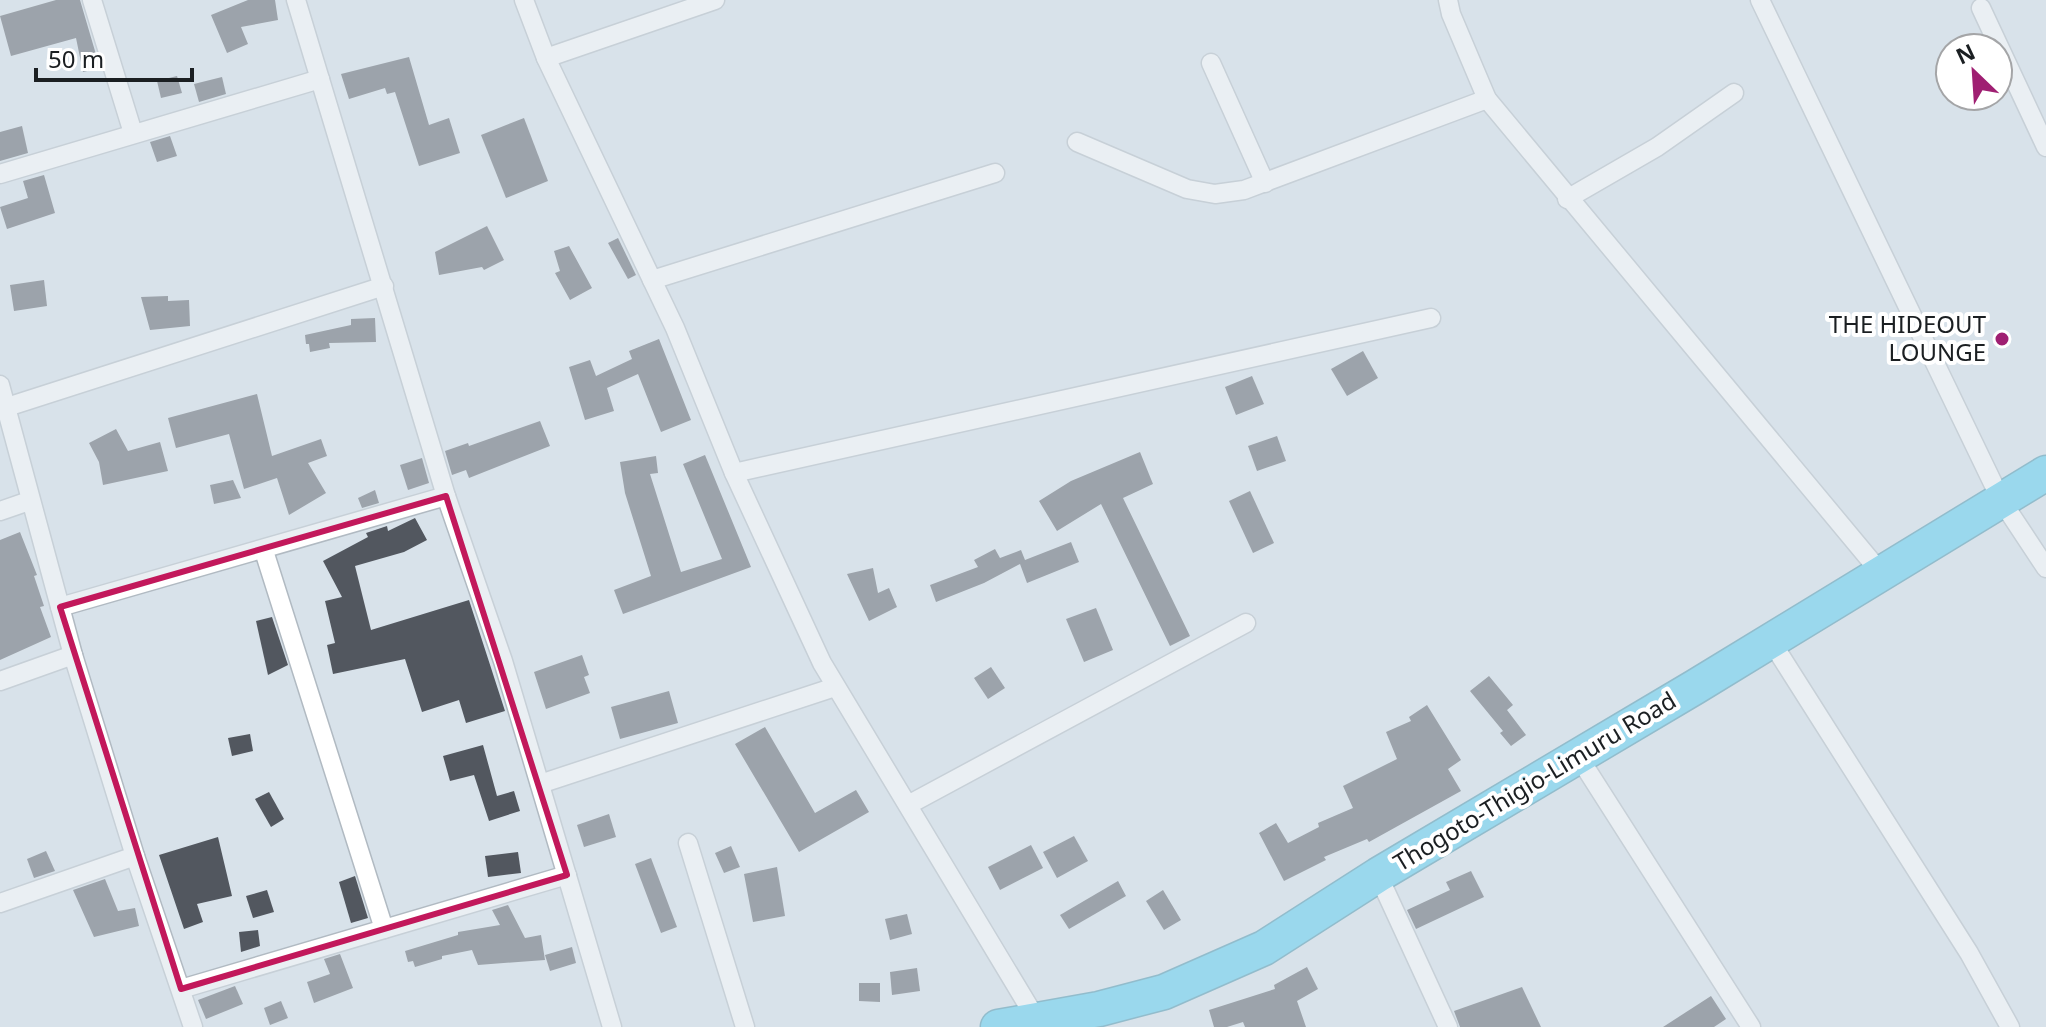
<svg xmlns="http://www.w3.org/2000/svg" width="2046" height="1027" viewBox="0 0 2046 1027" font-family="'Noto Sans',sans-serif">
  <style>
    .building { fill: #52575f }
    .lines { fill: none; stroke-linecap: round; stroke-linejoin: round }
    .street-casing { stroke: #b1bac2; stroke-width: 21 }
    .highway-casing { stroke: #3c8fa9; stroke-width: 37 }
    .street { stroke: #fff; stroke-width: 18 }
    .highway { stroke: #4eccf1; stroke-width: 34 }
    .marked { fill: none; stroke: #c2185b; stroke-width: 6; stroke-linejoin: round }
    .poi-dot { fill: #9f1f72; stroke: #fff; stroke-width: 3 }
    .labels { text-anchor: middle; stroke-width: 8; stroke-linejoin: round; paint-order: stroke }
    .poi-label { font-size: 24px; fill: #1b1f22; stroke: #fff; text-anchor: end }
    .street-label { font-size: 24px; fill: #1b1f22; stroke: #fff }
  </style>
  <rect width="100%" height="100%" fill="#d8e2ea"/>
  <g class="building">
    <path d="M56,0h24l20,68 -17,4 -7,-34 -65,18 -11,-40z"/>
    <path d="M248,0h27l3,20 -37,7 7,17 -21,9 -16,-38z"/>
    <path d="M409,57l20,68 20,-7 11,35 -41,13 -24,-74 -8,2 -2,-6 -36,11 -8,-25z"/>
    <path d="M177,76l5,17 -21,5 -4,-17z"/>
    <path d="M222,77l4,17 -27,8 -5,-18z"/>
    <path d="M524,118l24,63 -42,17 -25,-63z"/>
    <path d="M22,126l6,27 -28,8v-29z"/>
    <path d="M170,136l7,20 -20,6 -7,-20z"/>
    <path d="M44,175l11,38 -48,16 -7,-22 28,-9 -5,-17z"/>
    <path d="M487,226l17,34 -20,10 -2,-3 -43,8 -4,-23z"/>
    <path d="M618,238l18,37 -8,4 -20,-36z"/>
    <path d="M569,246l23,42 -22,12 -15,-27 5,-2 -6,-20z"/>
    <path d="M44,280l3,26 -33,5 -4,-26z"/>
    <path d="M168,296v5l21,-1 1,26 -40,4 -9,-33z"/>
    <path d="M375,318l1,24 -47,1 1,5 -20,4 -1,-8h-3l-1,-9 46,-10v-6z"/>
    <path d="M659,339l32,81 -30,12 -23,-58 -31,14 7,23 -29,9 -16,-53 21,-7 6,16 36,-17 -3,-8z"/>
    <path d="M1363,351l15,27 -31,18 -16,-27z"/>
    <path d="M1252,376l12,28 -28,11 -11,-28z"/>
    <path d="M257,394l15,62 49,-17 6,17 -19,7 18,30 -37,22 -12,-37 -33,11 -15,-55 -53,14 -8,-30z"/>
    <path d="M540,421l10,25 -81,32 -3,-8 -14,5 -7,-24 23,-8 1,3z"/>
    <path d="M116,429l12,22 32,-9 8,29 -65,14 -4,-23 -10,-19z"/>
    <path d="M1277,436l9,25 -29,10 -9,-25z"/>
    <path d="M1140,452l13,32 -30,14 67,138 -20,10 -69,-142 -44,27 -18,-30 32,-20z"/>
    <path d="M705,455l46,112 -128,47 -9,-24 37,-14 -26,-83 -5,-31 36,-6 2,17 -8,1 31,98 41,-13 -39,-95z"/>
    <path d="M422,458l7,25 -21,7 -8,-25z"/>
    <path d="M233,480l8,18 -27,6 -4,-19z"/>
    <path d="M375,490l4,13 -17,5 -4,-10z"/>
    <path d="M1250,491l24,52 -21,10 -24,-52z"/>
    <path d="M415,518l12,22 -23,12 -49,14 16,64 98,-30 36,111 -39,12 -7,-23 -37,12 -17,-53 -72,15 -6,-29 8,-2 -10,-42 17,-4 -19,-36 45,-24 -2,-4 21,-7 1,5z"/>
    <path d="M20,532l17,43 -3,1 10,30 -4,1 11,30 -51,23v-120z"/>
    <path d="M1071,542l8,20 -52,21 -7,-19 -36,19 -48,19 -6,-17 48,-18 -4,-7 21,-11 5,9 21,-8 4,10z"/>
    <path d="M873,568l5,25 11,-5 8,19 -28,14 -22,-47z"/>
    <path d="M1096,608l17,42 -29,12 -18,-43z"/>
    <path d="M272,617l16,48 -20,10 -12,-54z"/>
    <path d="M582,655l7,20 -5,2 6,16 -44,16 -12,-37z"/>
    <path d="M991,667l14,21 -17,11 -14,-21z"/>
    <path d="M1489,676l24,29 -6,5 19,25 -15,11 -11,-13 3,-2 -33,-40z"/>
    <path d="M669,691l9,32 -58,16 -9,-32z"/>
    <path d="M1427,705l34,55 -13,9 13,22 -92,51 -2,-3 -43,18 2,3 -42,21 -25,-48 17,-10 12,20 31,-16 -1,-4 35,-15 -10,-22 54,-27 -11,-27 25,-11 -2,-4z"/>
    <path d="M765,727l50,86 41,-23 13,22 -70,40 -64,-108z"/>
    <path d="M250,734l3,17 -21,5 -4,-18z"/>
    <path d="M483,745l14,51 17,-5 6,20 -31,10 -15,-46 -24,6 -7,-25z"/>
    <path d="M269,792l15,27 -13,8 -16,-28z"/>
    <path d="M609,814l7,23 -32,10 -7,-22z"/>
    <path d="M1074,836l14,25 -31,17 -14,-26z"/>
    <path d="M218,837l14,59 -35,8 6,18 -19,7 -25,-74z"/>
    <path d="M1031,845l12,23 -43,22 -12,-23z"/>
    <path d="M731,846l9,21 -16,6 -9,-20z"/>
    <path d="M46,851l9,20 -21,7 -7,-19z"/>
    <path d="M518,852l3,21 -33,4 -3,-21z"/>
    <path d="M651,858l26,69 -16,6 -26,-69z"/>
    <path d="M777,867l8,49 -32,6 -9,-48z"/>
    <path d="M1471,871l13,26 -68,32 -9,-19 43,-20 -4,-8z"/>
    <path d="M355,876l13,42 -17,5 -12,-41z"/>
    <path d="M105,879l13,32 17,-3 4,18 -45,11 -21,-47z"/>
    <path d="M1118,881l8,15 -57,33 -9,-14z"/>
    <path d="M267,890l7,22 -21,6 -7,-22z"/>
    <path d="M1163,890l18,30 -17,10 -18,-29z"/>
    <path d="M508,905l17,33 16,-3 4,25 -67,5 -6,-15 -30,6v3l-27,8 -2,-6 -5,1 -3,-11 53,-16v-3l42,-7 -8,-15z"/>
    <path d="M907,914l5,20 -22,6 -5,-21z"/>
    <path d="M258,930l2,16 -19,6 -2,-20z"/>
    <path d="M572,947l4,16 -26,8 -5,-16z"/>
    <path d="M340,954l13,34 -39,15 -7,-21 23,-8 -6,-15z"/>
    <path d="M1307,967l11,22 -21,12 9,26h-61l-2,-5 -16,5h-13l-5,-17 66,-21 -1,-4z"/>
    <path d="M917,968l3,23 -28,4 -2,-23z"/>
    <path d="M859,983h21v19l-21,-1z"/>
    <path d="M235,986l8,18 -37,15 -8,-19z"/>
    <path d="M1522,987l19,40h-81l-6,-16z"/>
    <path d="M1711,996l15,23 -12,8h-51z"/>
    <path d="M281,1001l7,17 -18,7 -6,-17z"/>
  </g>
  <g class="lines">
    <g class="street-casing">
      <g id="street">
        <path d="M92,0l41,133"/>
        <path d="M296,0l150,496 57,165 109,366"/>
        <path d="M524,0l22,58 129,270 59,145 88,190 216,359"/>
        <path d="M1448,0l3,14 36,85 394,474"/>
        <path d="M1760,0l241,500 45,68"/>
        <path d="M1981,8l65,139"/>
        <path d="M546,58l169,-58"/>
        <path d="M1211,63l54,120"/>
        <path d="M1077,142l110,47 28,5 29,-4 243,-91"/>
        <path d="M0,174l320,-95"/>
        <path d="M1567,199l90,-52 77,-54"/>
        <path d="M652,280l343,-107"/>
        <path d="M0,385l73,270 62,201 58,171"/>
        <path d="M0,405l7,2 377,-121"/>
        <path d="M734,473l697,-155"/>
        <path d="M0,511l29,-10"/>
        <path d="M264,551l120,378"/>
        <path d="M60,607l386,-111"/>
        <path d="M1771,641l198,312 41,74"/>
        <path d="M0,681l73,-26"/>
        <path d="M1578,756l173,271"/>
        <path d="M540,784l295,-97"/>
        <path d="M908,805l338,-182"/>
        <path d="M688,843l57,184"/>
        <path d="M1378,875l70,152"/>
        <path d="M0,903l135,-47"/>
        <path d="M181,989l386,-114"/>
      </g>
    </g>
    <g class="highway-casing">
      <path id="highway" d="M998,1027l101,-18 65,-17 100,-44 114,-73 317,-188 351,-214"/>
    </g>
    <use href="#street" class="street"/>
    <use href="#highway" class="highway"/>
  </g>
  <path d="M0 0H2046V1027H0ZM446,496l121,379 -386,114 -121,-382z" fill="#d8e2ea" fill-opacity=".55" fill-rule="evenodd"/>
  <path class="marked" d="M446,496l121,379 -386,114 -121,-382z"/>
  <circle class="poi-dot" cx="2002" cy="339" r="8"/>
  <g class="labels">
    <g class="poi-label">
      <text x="1986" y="333">THE HIDEOUT<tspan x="1986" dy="28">LOUNGE</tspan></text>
    </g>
    <g class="street-label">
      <text transform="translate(1535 782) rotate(-31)" y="8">Thogoto-Thigio-Limuru Road</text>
    </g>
  </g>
  <g transform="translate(1974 72) rotate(335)"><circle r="38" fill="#ffffff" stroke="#a4a5a7" stroke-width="2"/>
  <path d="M0-6L14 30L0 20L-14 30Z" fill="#9f1f72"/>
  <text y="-12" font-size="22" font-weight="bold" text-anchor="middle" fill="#1b1f22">N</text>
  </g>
  <path d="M36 68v12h156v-12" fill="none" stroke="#1b1f22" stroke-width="4"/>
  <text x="48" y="68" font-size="24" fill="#1b1f22" stroke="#ffffff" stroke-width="6" paint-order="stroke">50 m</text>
</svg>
